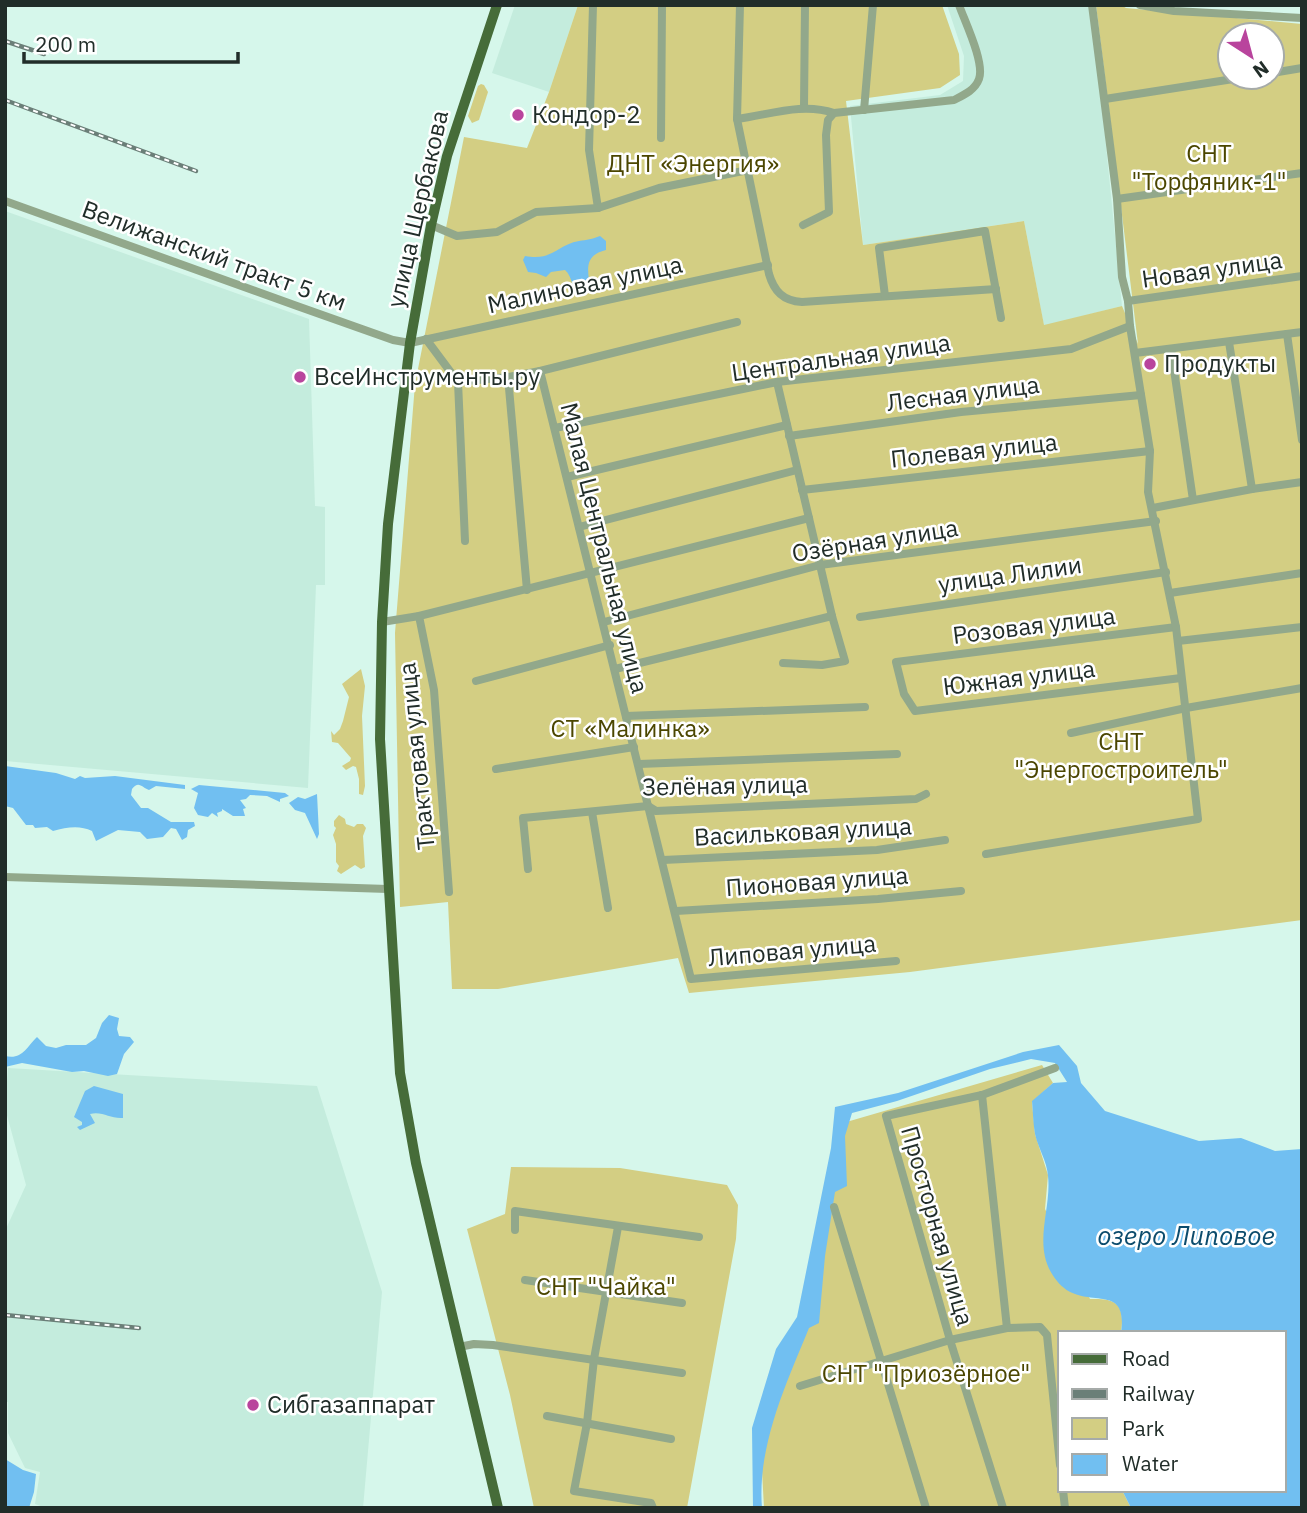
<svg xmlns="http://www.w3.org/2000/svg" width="1307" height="1513" viewBox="0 0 1307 1513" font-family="'IBM Plex Sans',sans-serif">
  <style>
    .built { fill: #c4ecdd }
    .green { fill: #d3ce83; fill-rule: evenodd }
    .water { fill: #71bff1 }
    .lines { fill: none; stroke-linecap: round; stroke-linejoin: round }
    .minor { stroke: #92a88b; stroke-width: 8 }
    .major { stroke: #466c39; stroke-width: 10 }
    .rail-casing { stroke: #6b7f78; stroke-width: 4.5 }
    .rail { stroke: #fff; stroke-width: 2; stroke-dasharray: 5; stroke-linecap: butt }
    .poi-dot { fill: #b9449d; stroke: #fff; stroke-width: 2.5 }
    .labels { text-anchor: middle; stroke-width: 5; stroke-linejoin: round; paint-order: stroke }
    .poi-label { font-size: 24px; fill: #212d29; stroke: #fff; text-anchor: start }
    .park-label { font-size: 24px; fill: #4b4600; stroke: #fff }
    .street-label { font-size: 24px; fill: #212d29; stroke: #fff }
    .water-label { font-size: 26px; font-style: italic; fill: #0c4c6d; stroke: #fff }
  </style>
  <rect width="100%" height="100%" fill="#d6f7eb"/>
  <g class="built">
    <path d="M515,5h63l-29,87 -57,-19z"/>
    <path d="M947,5h145l30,301 -78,20 -20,-105 -161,24 -13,-139 90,-11 23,-14 1,-25z"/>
    <path d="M5,211l304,108 6,187 10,1v78h-9l-8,203 -303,-27z"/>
    <path d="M8,1068l309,18 65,206 -19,216h-317l-11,-4 5,-32 -15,-4 -17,-35v-31h-3v-171l21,-46 -21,-77z"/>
  </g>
  <g class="green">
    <path d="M578,5h364l17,49 1,21 -20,13 -94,13 17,144 161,-24 20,104 78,-19 16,38 -42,-339h25l5,3 176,16v896l-392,52 -221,21 -11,-35 -180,31h-46l-4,-87 -48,5 -5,-274 20,-249 49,-247 63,11 22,-56zM1230,35h42v42h-42z"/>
    <path d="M481,84l3,1 4,7 -9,28 -7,3 -4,-7 10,-30z"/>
    <path d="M361,669l4,17 -3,30 3,70 -2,9 -4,-1v-15l-3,-12 -3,-1 -7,4 -4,-4 8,-5 1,-3 -13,-15 -6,-1 -1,-11 3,4 6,-6 3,-8 6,-24 -7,-13z"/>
    <path d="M339,815l6,4 1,5 8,3 3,-3h6l3,4 -3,8 2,31 -4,2 -6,-4 -14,9 -4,-3 2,-5 -3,-4v-18l-3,-9 3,-7 -2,-2v-5z"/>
    <path d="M1042,1065l11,18 -21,19 3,32 13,41 -3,34 45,90c28,-1 35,6 31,34h-61v157h62l9,18h-367l-4,-74 48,-129 35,-182z"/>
    <path d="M511,1167l109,1 107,17 11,20 -2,34 -49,269h-153l-24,-113 -43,-166 38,-15z"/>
  </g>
  <g class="water">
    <path d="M600,236l6,5v9c-21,5 -19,18 -16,36l-5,8 -6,1c-8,-7 -6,-18 -14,-25l-14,2 -5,5 -10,-4 -8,-1 -5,-12 2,-4c29,5 31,-11 54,-15 8,-1 13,-2 21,-5z"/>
    <path d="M5,766l51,7 19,6 5,-3 5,2 30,-2 70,9v4l-29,-3 -7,4c-7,-2 -10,-10 -17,-1l-1,6 10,13h7l23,14h23l1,4 -7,4 -1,7 -5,3 -6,-11 -5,-1 -8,9 -16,2 -7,-7 -22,-2 -22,11 -4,-10c-12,-6 -25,-4 -39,0l-6,-4 -12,1 -2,-3h-7l-13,-17 -8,-2z"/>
    <path d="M199,785l86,8 4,3 -9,3v3l-13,-6 -17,-1 -4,4 -6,1 6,8 -3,1 2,7h-12l-11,-7v2l-5,2 1,4 -6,-4 -4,4 -10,-2 -4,-7 4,-15 -7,-4z"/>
    <path d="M317,794l2,40 -2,5 -12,-26 -10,-3 -6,-7 9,-6 7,2z"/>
    <path d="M109,1015l10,3 -2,11 2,7 11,1 4,5 -10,12 -7,20 -9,2 -24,-5 -12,1 -50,-9 -17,4v-11c17,4 21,-8 32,-19l9,9 10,2 10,-3h20l10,-7 6,-15z"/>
    <path d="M1059,1045l18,21 4,17 24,28 94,30 42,-3 34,13 27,-2v359h-171l-9,-18h162v-157h-163c8,-55 -38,-19 -64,-52 -27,-33 -5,-70 -9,-105 -1,-15 -10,-28 -13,-42 -2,-11 -2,-22 -3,-33l21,-18 14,-1 -12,-19 -24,-4 -41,10 -93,32 -45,12 -7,23 2,50 -12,6 -10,64 -6,67 -10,5c-23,56 -52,118 -47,180h-9l-1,-80 24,-79 21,-32 34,-169 4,-41 63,-14 125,-41z"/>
    <path d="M94,1086l29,8v24c-13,1 -20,-7 -33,-4l5,9 -15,7 -3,-3 5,-2v-3l-8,-5 11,-26z"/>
    <path d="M5,1459l18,11 13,4 -2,18 -5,16h-24z"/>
  </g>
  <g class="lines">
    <g class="minor">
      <path d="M593,5l-4,145 9,58"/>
      <path d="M740,5l-3,114 32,155c5,17 14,27 33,28l194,-13"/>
      <path d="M1140,5l34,6 128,7"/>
      <path d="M1272,73l30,-5"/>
      <path d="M1105,99l141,-22"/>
      <path d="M804,107l1,-102"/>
      <path d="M864,110l9,-105"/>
      <path d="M737,119c32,-4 65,-17 97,-6"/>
      <path d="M661,138l1,-133"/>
      <path d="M1117,199l185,-26"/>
      <path d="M5,201l292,105 96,34 17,3 358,-78"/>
      <path d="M431,225l26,11 40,-4 39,-20 62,-4 61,-20 89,-18"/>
      <path d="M803,225l26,-13 -3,-77 2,-15 6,-7 120,-13c10,-5 21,-10 25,-21 6,-16 -14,-57 -20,-74"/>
      <path d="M885,296l-6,-48 106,-17 16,87"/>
      <path d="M1128,301l174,-25"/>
      <path d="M1287,334l15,106"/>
      <path d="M426,339l32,43 50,-5 32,-6 197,-49"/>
      <path d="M1229,342l23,147"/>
      <path d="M1171,349l22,151"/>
      <path d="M1135,353l167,-21"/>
      <path d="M540,371l151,608 205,-18"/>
      <path d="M508,377l19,213"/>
      <path d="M458,382l7,159"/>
      <path d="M777,382l55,234 13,45 -23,4 -39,-2"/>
      <path d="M555,428l222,-46 294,-33 59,-23"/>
      <path d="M789,436l172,-24 180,-17"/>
      <path d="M567,477l220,-52"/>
      <path d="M802,490l348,-39"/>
      <path d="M1153,508l99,-19 50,-7"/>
      <path d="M579,527l218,-57"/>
      <path d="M1170,593l132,-20"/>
      <path d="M419,616l15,74 15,202"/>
      <path d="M860,617l306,-45"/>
      <path d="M382,622l37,-6 390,-98"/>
      <path d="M604,622l216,-57 336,-44"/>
      <path d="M1176,627l-280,35 8,32 11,17 266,-33"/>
      <path d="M1178,641l124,-14"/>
      <path d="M615,669l217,-53"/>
      <path d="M476,681l134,-36"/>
      <path d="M626,716l239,-9"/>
      <path d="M1071,733l115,-25 116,-20"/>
      <path d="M639,764l258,-10"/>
      <path d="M496,769l138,-22"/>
      <path d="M592,812l16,96"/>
      <path d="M986,854l212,-35 -22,-192 -28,-135 2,-41 -20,-125 -2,-25 -6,-24 -5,-78 -25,-194"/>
      <path d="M663,860l214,-10 68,-10"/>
      <path d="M528,869l-5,-51 125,-12 8,5 260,-12 10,-5"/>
      <path d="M5,877l383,12"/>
      <path d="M676,911l202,-12 83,-8"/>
      <path d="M982,1095l25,233"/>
      <path d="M834,1207l92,301"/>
      <path d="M618,1227l-24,132 -7,64 -13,68 77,12 2,5"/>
      <path d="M515,1230v-19l184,26"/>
      <path d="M525,1280l157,23"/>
      <path d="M459,1347l15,-3 19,1 189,28"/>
      <path d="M800,1386l150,-46 57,-12 33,-1 7,8 13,130"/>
      <path d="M547,1416l124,23"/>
      <path d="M1063,1490l2,18"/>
      <path d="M1003,1508l-53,-168 -64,-224 96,-21 73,-27"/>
    </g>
    <path class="major" d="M497,5l-50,151 -16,69 -21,118 -22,181 -6,98 -2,117 20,334 16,90 82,345"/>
    <g class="rail-casing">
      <g id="rail">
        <path d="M5,41l39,13"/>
        <path d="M5,100l191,71"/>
        <path d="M5,1315l134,13"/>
      </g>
    </g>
    <use href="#rail" class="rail"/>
  </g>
  <g class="poi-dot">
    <circle cx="518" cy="115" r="7"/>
    <circle cx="1150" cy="364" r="7"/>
    <circle cx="300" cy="377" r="7"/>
    <circle cx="253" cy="1405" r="7"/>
  </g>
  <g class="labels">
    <g class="poi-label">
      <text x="532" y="123">Кондор-2</text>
      <text x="1164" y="372">Продукты</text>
      <text x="314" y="385">ВсеИнструменты.ру</text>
      <text x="267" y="1413">Сибгазаппарат</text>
    </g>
    <g class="park-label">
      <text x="1209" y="162">СНТ<tspan x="1209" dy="28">"Торфяник-1"</tspan></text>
      <text x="693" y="172">ДНТ «Энергия»</text>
      <text x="630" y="737">CТ «Малинка»</text>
      <text x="1121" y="750">СНТ<tspan x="1121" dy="28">"Энергостроитель"</tspan></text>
      <text x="606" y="1295">СНТ "Чайка"</text>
      <text x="926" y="1382">СНТ "Приозёрное"</text>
    </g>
    <g class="street-label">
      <text transform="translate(418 209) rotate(-77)" y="8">улица Щербакова</text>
      <text transform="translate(214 256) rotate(20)" y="8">Велижанский тракт 5 км</text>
      <text transform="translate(1212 270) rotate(-8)" y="8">Новая улица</text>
      <text transform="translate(585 285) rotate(-12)" y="8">Малиновая улица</text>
      <text transform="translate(841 358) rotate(-8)" y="8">Центральная улица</text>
      <text transform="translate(963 394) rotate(-7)" y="8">Лесная улица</text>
      <text transform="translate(974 451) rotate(-6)" y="8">Полевая улица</text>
      <text transform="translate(875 541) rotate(-9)" y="8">Озёрная улица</text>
      <text transform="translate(604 548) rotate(76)" y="8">Малая Центральная улица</text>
      <text transform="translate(1010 575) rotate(-8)" y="8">улица Лилии</text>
      <text transform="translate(1034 626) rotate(-7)" y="8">Розовая улица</text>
      <text transform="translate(1019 678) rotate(-7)" y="8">Южная улица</text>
      <text transform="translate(417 756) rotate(-96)" y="8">Трактовая улица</text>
      <text transform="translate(725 786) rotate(-1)" y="8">Зелёная улица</text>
      <text transform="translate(803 832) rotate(-3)" y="8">Васильковая улица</text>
      <text transform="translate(817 882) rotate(-4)" y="8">Пионовая улица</text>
      <text transform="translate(792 951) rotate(-5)" y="8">Липовая улица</text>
      <text transform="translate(937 1226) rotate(74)" y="8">Просторная улица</text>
    </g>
    <g class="water-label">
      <text x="1186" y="1245">озеро Липовое</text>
    </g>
  </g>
  <rect width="1307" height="1513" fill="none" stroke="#212d29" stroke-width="14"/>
  <rect x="1058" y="1331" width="228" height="161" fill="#ffffff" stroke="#a6aba9" stroke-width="2"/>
  <rect x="1072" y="1354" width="35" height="10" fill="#466c39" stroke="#a6aba9" stroke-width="2"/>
  <text x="1122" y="1366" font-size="21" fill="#212d29">Road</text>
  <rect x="1072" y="1389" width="35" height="10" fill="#6b7f78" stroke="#a6aba9" stroke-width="2"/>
  <text x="1122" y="1401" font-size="21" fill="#212d29">Railway</text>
  <rect x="1072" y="1418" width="35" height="21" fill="#d3ce83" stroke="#a6aba9" stroke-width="2"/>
  <text x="1122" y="1436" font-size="21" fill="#212d29">Park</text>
  <rect x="1072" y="1454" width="35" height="21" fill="#71bff1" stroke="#a6aba9" stroke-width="2"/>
  <text x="1122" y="1471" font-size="21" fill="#212d29">Water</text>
  <g transform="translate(1251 56) rotate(144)"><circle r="33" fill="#ffffff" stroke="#a6aba9" stroke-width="2"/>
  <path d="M0-5L12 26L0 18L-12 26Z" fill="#b9449d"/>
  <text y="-10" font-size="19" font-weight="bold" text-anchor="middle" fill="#212d29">N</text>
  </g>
  <path d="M24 52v10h214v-10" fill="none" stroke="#212d29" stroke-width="3.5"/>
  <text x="35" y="52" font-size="21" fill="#212d29" stroke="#ffffff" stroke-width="5" paint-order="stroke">200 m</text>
</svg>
